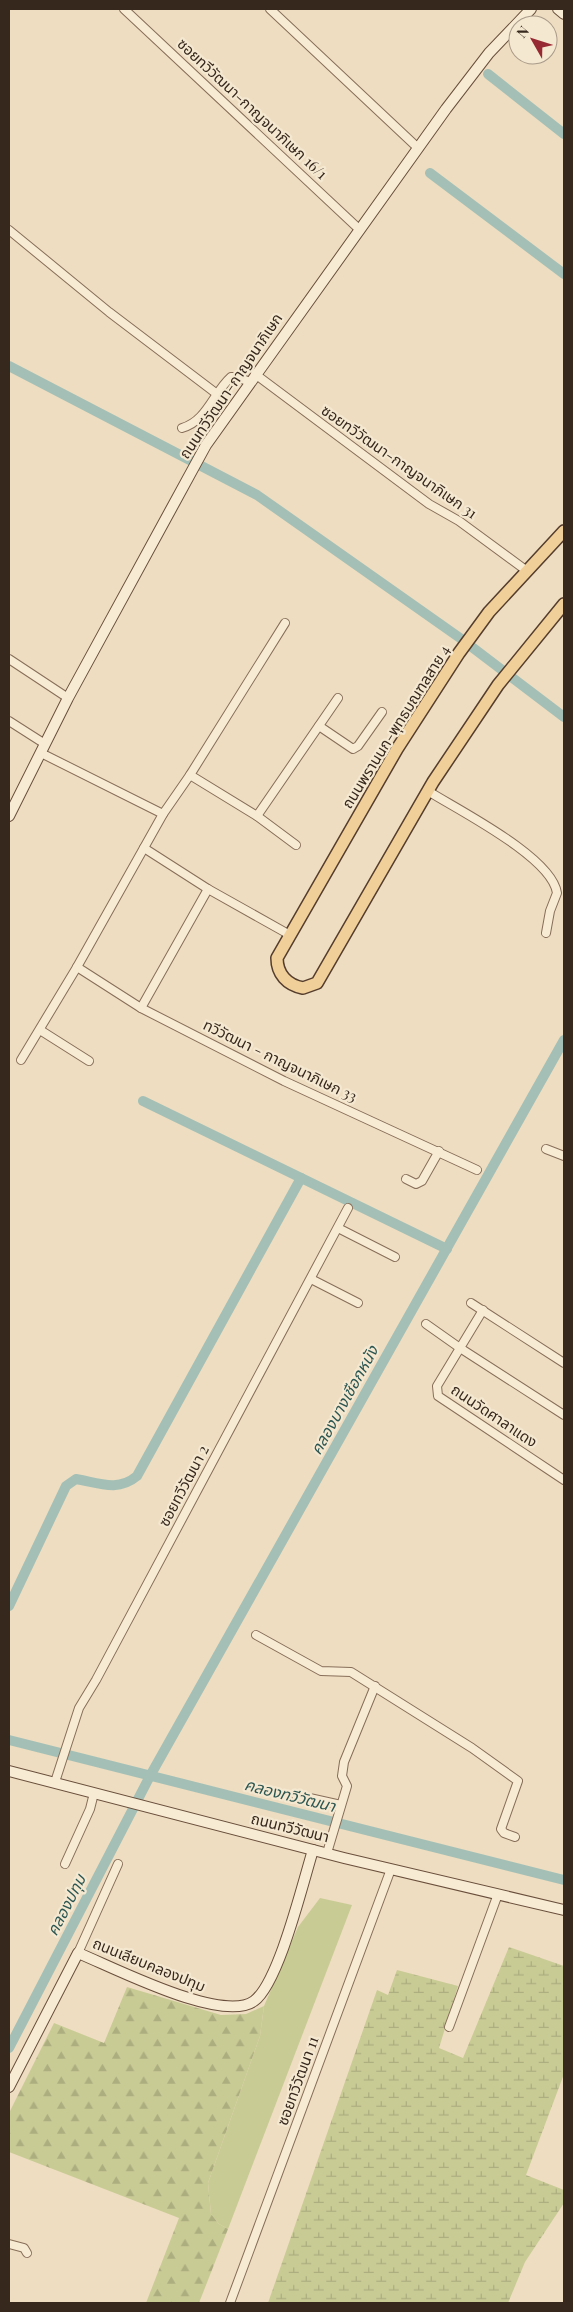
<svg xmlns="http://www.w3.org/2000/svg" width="573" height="2312" viewBox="0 0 573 2312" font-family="'Playfair Display','Noto Sans Thai',serif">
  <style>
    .grass { fill: #c9cb95 }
    .forest { fill: url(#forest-firs) }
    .wetland { fill: url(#wetland-marsh) }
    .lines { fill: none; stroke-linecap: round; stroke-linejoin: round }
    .canal { stroke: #a4c0b6; stroke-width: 10 }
    .street-casing { stroke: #876e59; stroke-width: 10 }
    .secondary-casing { stroke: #694f3c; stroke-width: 12 }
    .primary-casing { stroke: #553d2d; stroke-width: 14 }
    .street { stroke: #f8ebd4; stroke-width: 8 }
    .secondary { stroke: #f8ebd4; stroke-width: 10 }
    .primary { stroke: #f1cf99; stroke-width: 11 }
    .labels { text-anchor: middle; stroke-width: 4.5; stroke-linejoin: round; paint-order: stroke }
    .street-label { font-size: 15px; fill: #37281d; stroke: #f5e8d1 }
    .water-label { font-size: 16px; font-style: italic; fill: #2c5651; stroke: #f5e8d1 }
  </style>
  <defs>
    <pattern id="forest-firs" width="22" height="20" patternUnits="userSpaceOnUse" patternTransform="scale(1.25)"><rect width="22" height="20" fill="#c9cb95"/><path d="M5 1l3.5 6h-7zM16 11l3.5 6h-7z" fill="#adae80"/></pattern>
    <pattern id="wetland-marsh" width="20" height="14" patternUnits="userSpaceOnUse" patternTransform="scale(1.25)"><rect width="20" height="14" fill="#c9cb95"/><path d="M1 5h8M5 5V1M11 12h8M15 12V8" fill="none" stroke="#adae80"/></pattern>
  </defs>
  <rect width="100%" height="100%" fill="#eeddc1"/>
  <path class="grass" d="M320,1898l32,7 -124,324 -9,-5 -8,-10 -3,-31 52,-147 4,-30 34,-79z"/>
  <path class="forest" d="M127,1987l94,28 25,-1 18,-8 -4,30 -52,147 3,31 8,10 9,5 -29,74h-53l33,-85 -170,-66v-39l45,-90 50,20z"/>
  <path class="wetland" d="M509,1947l55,19v108l-38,101 38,15v13l-39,59 -17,41h-240l109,-313 11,5 9,-25 61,16 -19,62 24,10z"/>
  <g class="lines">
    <g class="canal">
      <path d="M488,74l76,60"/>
      <path d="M430,173l134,101"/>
      <path d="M9,366l248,129 203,143 104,79"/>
      <path d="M143,1101l304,148"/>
      <path d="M9,1606l57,-120 10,-7c23,4 42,13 61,-3l164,-298"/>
      <path d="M9,1740l555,140"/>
      <path d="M9,2048l141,-272 414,-736"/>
    </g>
    <g class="street-casing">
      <g id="street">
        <path d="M124,9l236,221"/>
        <path d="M270,9l148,139"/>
        <path d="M9,230l100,82 108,82"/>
        <path d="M255,374l174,130 30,17 68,50"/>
        <path d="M182,428c25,-7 31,-35 49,-51h6l13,5"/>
        <path d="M9,659l59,39"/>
        <path d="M9,721l36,23"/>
        <path d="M319,726l34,23 5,-3 24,-34"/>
        <path d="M41,753l122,61"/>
        <path d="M190,775l67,41 39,29"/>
        <path d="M428,791c30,19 124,66 129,102l-7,18 -4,22"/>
        <path d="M257,816l81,-118"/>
        <path d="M144,848l64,41 82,46"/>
        <path d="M77,967l64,41 143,73 193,89"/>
        <path d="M141,1008l67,-119"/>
        <path d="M40,1030l49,31"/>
        <path d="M21,1060l56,-93 86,-153 27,-39 95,-152"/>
        <path d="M546,1149l18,7"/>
        <path d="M406,1179l10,5 6,-3 17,-30"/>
        <path d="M338,1228l57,29"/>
        <path d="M311,1279l47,24"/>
        <path d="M471,1303l93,60"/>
        <path d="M483,1310l-23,38 104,67"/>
        <path d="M426,1324l34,24 -23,38 1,10 126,84"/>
        <path d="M256,1635l65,36 30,1 121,76 46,33 -17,48 3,4 11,4"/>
        <path d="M55,1782l24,-74 17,-28 252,-472"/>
        <path d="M296,1795l45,10"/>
        <path d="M327,1853l20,-67 -5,-10 2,-14 31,-76"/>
        <path d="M65,1864l25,-55 4,-16"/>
        <path d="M78,1953l40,-89"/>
        <path d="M449,2027l49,-133"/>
        <path d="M9,2244l15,4 3,5"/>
        <path d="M230,2303l161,-434"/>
      </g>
    </g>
    <g class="secondary-casing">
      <g id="secondary">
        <path d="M558,9l6,5"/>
        <path d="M9,816l59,-118 138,-253 240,-336 43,-56 42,-44"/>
        <path d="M9,1771l335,87 220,52"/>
        <path d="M9,2087l69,-134c35,14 144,71 176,48 25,-18 49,-119 59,-151"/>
      </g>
    </g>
    <g class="primary-casing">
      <path id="primary" d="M564,531l-75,81 -30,41 -62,96 -120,209c0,16 10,27 26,30l14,-5 116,-201 65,-97 66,-81"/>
    </g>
    <use href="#street" class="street"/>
    <use href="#secondary" class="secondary"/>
    <use href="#primary" class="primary"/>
  </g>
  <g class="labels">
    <g class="street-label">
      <text transform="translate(252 109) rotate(43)" y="5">ซอยทวีวัฒนา-กาญจนาภิเษก 16/1</text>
      <text transform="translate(231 386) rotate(-56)" y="5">ถนนทวีวัฒนา-กาญจนาภิเษก</text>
      <text transform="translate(399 462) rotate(35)" y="5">ซอยทวีวัฒนา-กาญจนาภิเษก 31</text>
      <text transform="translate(396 727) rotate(-58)" y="5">ถนนพรานนก-พุทธมณฑลสาย 4</text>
      <text transform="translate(280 1061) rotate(26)" y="5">ทวีวัฒนา - กาญจนาภิเษก 33</text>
      <text transform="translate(494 1416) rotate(34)" y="5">ถนนวัดศาลาแดง</text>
      <text transform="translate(184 1486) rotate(-62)" y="5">ซอยทวีวัฒนา 2</text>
      <text transform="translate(290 1828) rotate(14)" y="5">ถนนทวีวัฒนา</text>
      <text transform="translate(149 1965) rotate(22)" y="5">ถนนเลียบคลองปทุม</text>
      <text transform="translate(298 2081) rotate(-70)" y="5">ซอยทวีวัฒนา 11</text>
    </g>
    <g class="water-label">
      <text transform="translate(344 1400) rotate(-61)" y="6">คลองบางเชือกหนัง</text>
      <text transform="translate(290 1795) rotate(14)" y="6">คลองทวีวัฒนา</text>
      <text transform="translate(66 1905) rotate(-63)" y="6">คลองปทุม</text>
    </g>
  </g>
  <rect width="573" height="2312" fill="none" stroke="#37281d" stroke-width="20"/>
  <g transform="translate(533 40) rotate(309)"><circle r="24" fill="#f5e8d1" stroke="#a99b89"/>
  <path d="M0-4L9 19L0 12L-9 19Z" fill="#962932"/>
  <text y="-8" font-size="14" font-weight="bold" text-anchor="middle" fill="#37281d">N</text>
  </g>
</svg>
